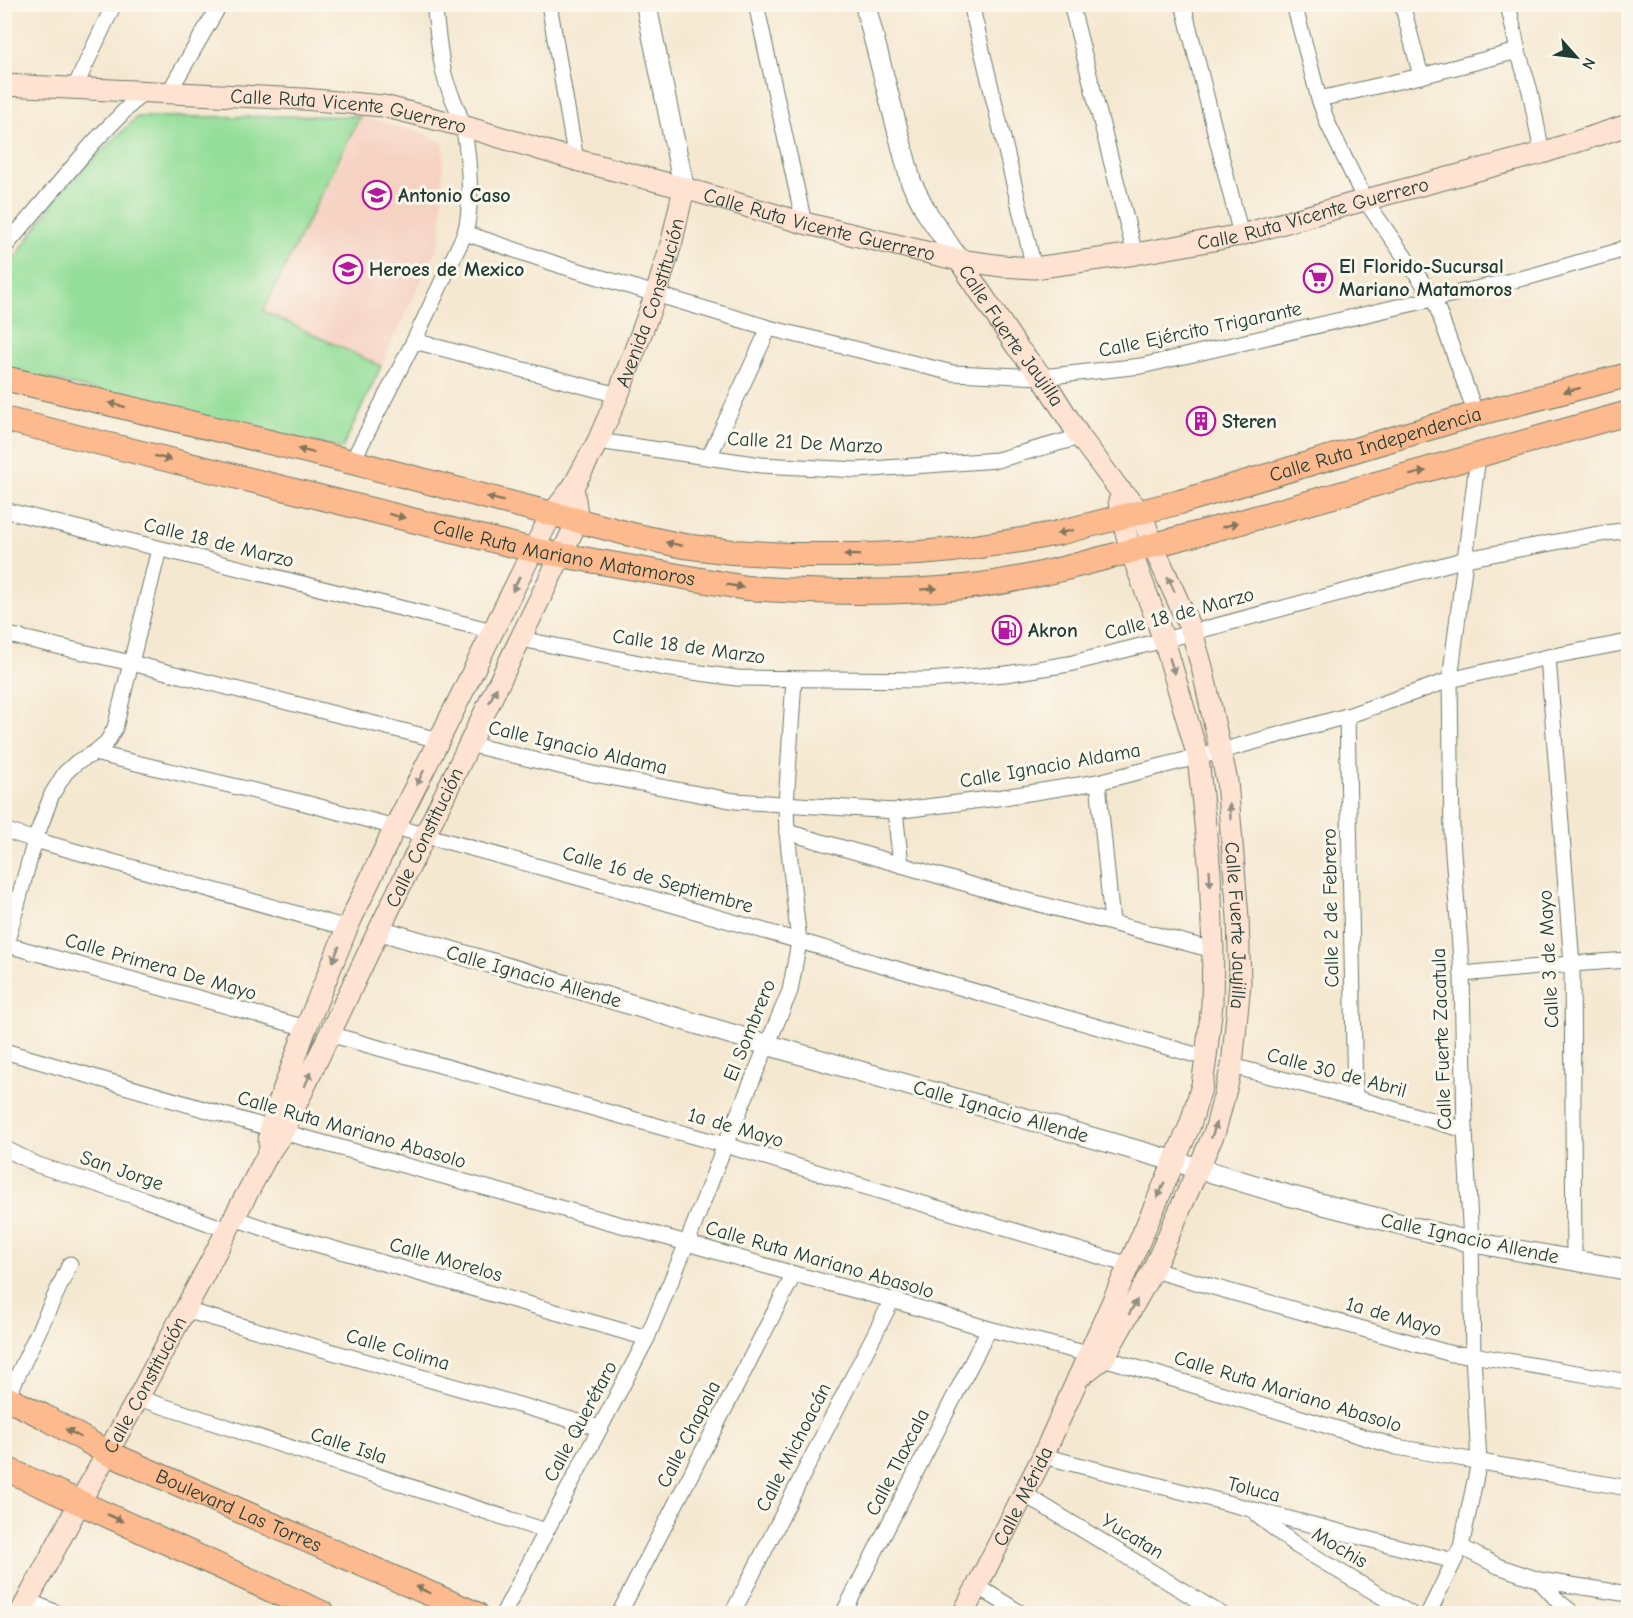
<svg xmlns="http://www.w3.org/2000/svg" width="1633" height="1618" viewBox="0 0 1633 1618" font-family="'Comic Neue',sans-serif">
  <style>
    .built { fill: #f6d2c3 }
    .green { fill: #94de99; stroke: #5a8e66; stroke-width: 1.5 }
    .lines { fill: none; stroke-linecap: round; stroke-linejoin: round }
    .minor-casing { stroke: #6a796b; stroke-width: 17 }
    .tertiary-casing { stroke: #6a796b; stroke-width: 22 }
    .secondary-casing { stroke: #6a796b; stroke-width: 23 }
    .primary-casing { stroke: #6a796b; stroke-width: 26 }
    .minor { stroke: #fff; stroke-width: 15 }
    .tertiary { stroke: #fff; stroke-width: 20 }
    .secondary { stroke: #fee3d2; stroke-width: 21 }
    .primary { stroke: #fcba8e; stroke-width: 24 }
    .oneway { fill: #82755c }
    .oneway2 { fill: #8e9083 }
    .labels { text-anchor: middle; stroke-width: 6; stroke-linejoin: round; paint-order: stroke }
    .street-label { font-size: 20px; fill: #1f3d34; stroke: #fbf7ec }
    .poi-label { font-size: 20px; font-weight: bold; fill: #1f3d34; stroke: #fbf7ec; text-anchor: start }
  </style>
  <rect width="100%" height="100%" fill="#fbf7ec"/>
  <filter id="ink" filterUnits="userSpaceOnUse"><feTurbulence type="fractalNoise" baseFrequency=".0167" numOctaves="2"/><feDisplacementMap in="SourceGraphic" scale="12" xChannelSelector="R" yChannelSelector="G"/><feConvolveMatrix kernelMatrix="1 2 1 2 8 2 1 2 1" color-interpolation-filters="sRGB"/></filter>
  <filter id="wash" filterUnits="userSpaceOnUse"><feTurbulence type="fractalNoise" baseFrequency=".008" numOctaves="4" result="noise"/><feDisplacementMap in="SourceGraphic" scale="24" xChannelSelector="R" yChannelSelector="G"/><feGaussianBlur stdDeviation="1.35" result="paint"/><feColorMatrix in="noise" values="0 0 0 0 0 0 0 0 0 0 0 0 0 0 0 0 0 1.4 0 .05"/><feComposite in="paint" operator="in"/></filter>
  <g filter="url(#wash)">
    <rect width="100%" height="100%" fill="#f5e8d1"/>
    <path class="built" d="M360,116l65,18 19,10 -3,95 -60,127 -118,-55z"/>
    <path class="green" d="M360,116l-97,195 118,55 -39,83 -337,-80v-97l57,-82 75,-73z"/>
  </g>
  <g filter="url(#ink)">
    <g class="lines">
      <g class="minor-casing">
        <g id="minor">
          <path d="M549,4l27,156"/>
          <path d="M756,4l48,219"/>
          <path d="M971,4l63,264"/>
          <path d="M1071,4l64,250"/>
          <path d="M1183,4l58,231"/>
          <path d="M1294,4l25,95 9,25 37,76 69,99 42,115"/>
          <path d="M1402,4l19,72"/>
          <path d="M1508,4l10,47 12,40 12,62"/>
          <path d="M75,87l39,-83"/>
          <path d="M169,92l51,-88"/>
          <path d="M1319,99l102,-23 97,-25"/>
          <path d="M465,233l94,32 210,63 184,45 89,4 99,-11 391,-90 83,-24 13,-6"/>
          <path d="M4,248l89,-105 50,-51"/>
          <path d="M414,341l204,54"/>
          <path d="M598,441l163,24 97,5 139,-10 83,-23"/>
          <path d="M709,457l60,-129"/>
          <path d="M352,462l62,-121 51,-108c8,-27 4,-79 -2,-107 -4,-17 -15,-34 -19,-52 -5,-23 -7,-47 -10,-70"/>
          <path d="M4,510l489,121"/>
          <path d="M4,634l127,29 308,77"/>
          <path d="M521,639l143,29 73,10 190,2 79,-6 63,-10 95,-24 302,-81 127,-24 35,-5"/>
          <path d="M1548,657l24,307 2,296"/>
          <path d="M1347,716l8,382"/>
          <path d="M468,744l125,30 142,27 160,10 102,-13 101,-16 123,-31 126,-35 103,-36 98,-23 80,-15"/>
          <path d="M94,753l211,50 90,24 192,53 619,178"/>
          <path d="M1098,782l14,140"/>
          <path d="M895,811l6,54"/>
          <path d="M4,830l31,10 312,88"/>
          <path d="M787,832l215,62 211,56"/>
          <path d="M4,944l302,84"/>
          <path d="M4,952l31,-112 17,-46 13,-21 12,-11 17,-9 13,-11 8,-14 44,-179"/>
          <path d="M1462,974l110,-10 56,-4"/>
          <path d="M329,1034l396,111 404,120"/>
          <path d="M4,1051l279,81 404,111 107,31 98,26 97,29 115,29 293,89 231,41"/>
          <path d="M1232,1066l123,32 110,32"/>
          <path d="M4,1148l34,17 108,35 81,30"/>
          <path d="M234,1218l47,16 366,104"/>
          <path d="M1153,1270l299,84 21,1 155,27"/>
          <path d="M185,1310l415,118"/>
          <path d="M7,1398l63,-134"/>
          <path d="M138,1398l408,133"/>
          <path d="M1043,1456l411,105"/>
          <path d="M1024,1494l197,120"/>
          <path d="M1257,1515l40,31 114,68"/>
          <path d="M1461,1547l37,19 41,14 89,14"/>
          <path d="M1539,1580l19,21 16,13"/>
          <path d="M977,1586l45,28"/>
          <path d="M27,1600l32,14"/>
          <path d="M503,1614l144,-276 40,-95 38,-98 65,-154 9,-49 -12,-110 -1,-27 8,-126"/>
          <path d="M619,1614l175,-340"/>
          <path d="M732,1614l160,-314"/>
          <path d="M843,1614l146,-285"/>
          <path d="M1428,1614l33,-67 18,-85 -6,-107 -2,-113 -6,-112 -3,-156 -10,-135 -2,-159 28,-224"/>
        </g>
      </g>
      <g class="tertiary-casing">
        <g id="tertiary">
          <path d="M646,4l38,184"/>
          <path d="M865,4l46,178 16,31 32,47"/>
          <path d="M379,930l389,115 406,116 116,35 181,46 157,28"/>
        </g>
      </g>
      <g class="secondary-casing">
        <g id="secondary">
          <path id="s1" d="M4,85l299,14 80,7 80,20 113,34 108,28 120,35 155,37 43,6 32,2 101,-14 106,-19 124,-35 177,-47 86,-28"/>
          <path id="s2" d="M959,260l58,87 25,30 38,60 38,51 23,24 12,34 39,86 10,35 25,114 11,137 2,65 -8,83 -17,65 -62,139 -49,88 -26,20"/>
          <path id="s3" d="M269,1143l1,-14 7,-22 29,-79 41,-100 48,-101 44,-87 94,-190 19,-36 21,-27 25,-46 20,-46 38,-101 16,-53 12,-53"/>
          <path id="s4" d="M20,1614l60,-112 58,-104 130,-244 15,-22 96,-202 199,-410 -5,-33"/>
          <path id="s5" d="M963,1614l80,-158 86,-191 61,-140 12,-40 4,-27 6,-54 1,-54 -3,-78 -12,-115 -34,-117 -33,-88 -9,-35 -3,-16"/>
        </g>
      </g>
      <g class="primary-casing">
        <g id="primary">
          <path id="s6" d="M4,378l348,84 285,74 47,10 48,6 56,3h82l49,-2 34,-3 68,-10 37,-7 122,-31 296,-88 152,-39"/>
          <path id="s7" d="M4,419l529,131 213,38c73,5 145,6 218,-1 42,-4 84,-14 125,-25 47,-12 94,-25 141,-37 133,-37 266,-74 398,-112"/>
          <path id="s8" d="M4,1397l39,19 65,37 368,161"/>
          <path d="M4,1468l320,146"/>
        </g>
      </g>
      <use href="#minor" class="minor"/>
      <use href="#tertiary" class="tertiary"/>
      <use href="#secondary" class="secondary"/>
      <use href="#primary" class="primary"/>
    </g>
    <defs><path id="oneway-solid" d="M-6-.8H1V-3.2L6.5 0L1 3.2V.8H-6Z" transform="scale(1.5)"/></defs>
    <g class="oneway">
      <use href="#oneway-solid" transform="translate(1572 390) rotate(166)"/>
      <use href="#oneway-solid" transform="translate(117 405) rotate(-166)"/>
      <use href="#oneway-solid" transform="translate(306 451) rotate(-167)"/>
      <use href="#oneway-solid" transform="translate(163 458) rotate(14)"/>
      <use href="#oneway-solid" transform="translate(1418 473) rotate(-15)"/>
      <use href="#oneway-solid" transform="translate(495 499) rotate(-165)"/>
      <use href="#oneway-solid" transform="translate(397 516) rotate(14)"/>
      <use href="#oneway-solid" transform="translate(1230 525) rotate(-15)"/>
      <use href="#oneway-solid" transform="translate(1065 532) rotate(166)"/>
      <use href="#oneway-solid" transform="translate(674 544) rotate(-168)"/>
      <use href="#oneway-solid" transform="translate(852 555) rotate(-179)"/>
      <use href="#oneway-solid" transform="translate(735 586) rotate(10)"/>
      <use href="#oneway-solid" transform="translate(929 589) rotate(-4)"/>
      <use href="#oneway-solid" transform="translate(73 1433) rotate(-150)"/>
      <use href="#oneway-solid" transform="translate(115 1518) rotate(25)"/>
      <use href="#oneway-solid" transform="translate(423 1590) rotate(-156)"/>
    </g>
    <g class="oneway2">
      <use href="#oneway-solid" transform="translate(516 584) rotate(116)"/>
      <use href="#oneway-solid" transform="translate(1171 584) rotate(-115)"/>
      <use href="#oneway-solid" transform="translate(1172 666) rotate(73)"/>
      <use href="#oneway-solid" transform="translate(493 695) rotate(-63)"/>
      <use href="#oneway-solid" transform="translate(420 778) rotate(117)"/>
      <use href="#oneway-solid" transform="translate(1230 812) rotate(-95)"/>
      <use href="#oneway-solid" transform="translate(1210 878) rotate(87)"/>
      <use href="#oneway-solid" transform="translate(336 954) rotate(113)"/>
      <use href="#oneway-solid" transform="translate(308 1079) rotate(-65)"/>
      <use href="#oneway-solid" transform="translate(1214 1130) rotate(-71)"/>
      <use href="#oneway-solid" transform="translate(1161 1190) rotate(113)"/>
      <use href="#oneway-solid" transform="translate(1133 1307) rotate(-61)"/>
    </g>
  </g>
  <defs>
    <g id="school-ring" transform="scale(1.5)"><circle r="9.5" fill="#fbf7ec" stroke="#b5179e" stroke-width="1.5"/><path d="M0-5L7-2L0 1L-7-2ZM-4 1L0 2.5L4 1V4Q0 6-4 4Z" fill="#b5179e"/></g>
    <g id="supermarket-ring" transform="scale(1.5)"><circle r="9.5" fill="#fbf7ec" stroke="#b5179e" stroke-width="1.5"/><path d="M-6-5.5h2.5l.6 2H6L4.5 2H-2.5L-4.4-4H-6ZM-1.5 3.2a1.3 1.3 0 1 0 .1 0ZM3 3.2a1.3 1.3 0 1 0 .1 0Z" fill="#b5179e"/></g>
    <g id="building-ring" transform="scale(1.5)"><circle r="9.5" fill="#fbf7ec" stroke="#b5179e" stroke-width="1.5"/><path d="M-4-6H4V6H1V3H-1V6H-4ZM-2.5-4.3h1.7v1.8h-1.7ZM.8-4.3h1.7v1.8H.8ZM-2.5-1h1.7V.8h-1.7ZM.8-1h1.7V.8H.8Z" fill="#b5179e"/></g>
    <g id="fuel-ring" transform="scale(1.5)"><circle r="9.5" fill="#fbf7ec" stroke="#b5179e" stroke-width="1.5"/><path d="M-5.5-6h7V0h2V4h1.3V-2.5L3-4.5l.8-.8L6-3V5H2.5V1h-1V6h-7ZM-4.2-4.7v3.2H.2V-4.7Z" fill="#b5179e"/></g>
  </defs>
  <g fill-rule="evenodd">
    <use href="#school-ring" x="377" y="195"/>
    <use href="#school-ring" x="348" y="269"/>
    <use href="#supermarket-ring" x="1318" y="278"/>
    <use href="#building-ring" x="1201" y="421"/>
    <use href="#fuel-ring" x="1007" y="630"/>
  </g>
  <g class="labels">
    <g class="street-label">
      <text dy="7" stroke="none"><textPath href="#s1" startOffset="346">Calle Ruta Vicente Guerrero</textPath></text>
      <text dy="7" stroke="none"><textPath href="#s1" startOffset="1336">Calle Ruta Vicente Guerrero</textPath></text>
      <text dy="7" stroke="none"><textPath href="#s1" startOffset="832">Calle Ruta Vicente Guerrero</textPath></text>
      <text dy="7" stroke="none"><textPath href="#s3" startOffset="926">Avenida Constitución</textPath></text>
      <text transform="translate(1200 329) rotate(-12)" y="7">Calle Ejército Trigarante</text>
      <text dy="7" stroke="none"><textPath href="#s2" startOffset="92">Calle Fuerte Jaujilla</textPath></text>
      <text transform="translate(805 442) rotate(3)" y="7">Calle 21 De Marzo</text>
      <text dy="7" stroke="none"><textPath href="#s6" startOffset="1406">Calle Ruta Independencia</textPath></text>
      <text transform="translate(219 542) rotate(14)" y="7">Calle 18 de Marzo</text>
      <text dy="7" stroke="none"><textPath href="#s7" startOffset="576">Calle Ruta Mariano Matamoros</textPath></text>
      <text transform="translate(1179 613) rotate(-15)" y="7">Calle 18 de Marzo</text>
      <text transform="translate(689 646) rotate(8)" y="7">Calle 18 de Marzo</text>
      <text transform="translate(578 747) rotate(13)" y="7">Calle Ignacio Aldama</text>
      <text transform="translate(1050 765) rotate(-10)" y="7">Calle Ignacio Aldama</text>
      <text dy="7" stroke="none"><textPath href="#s4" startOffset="876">Calle Constitución</textPath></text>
      <text transform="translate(658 879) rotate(16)" y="7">Calle 16 de Septiembre</text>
      <text transform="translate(1330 908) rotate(-91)" y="7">Calle 2 de Febrero</text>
      <text dy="7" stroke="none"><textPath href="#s2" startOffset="740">Calle Fuerte Jaujilla</textPath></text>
      <text transform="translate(1548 959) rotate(-93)" y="7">Calle 3 de Mayo</text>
      <text transform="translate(161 966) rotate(16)" y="7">Calle Primera De Mayo</text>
      <text transform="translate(534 976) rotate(16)" y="7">Calle Ignacio Allende</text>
      <text transform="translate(749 1030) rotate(-68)" y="7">El Sombrero</text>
      <text transform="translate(1441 1039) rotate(-92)" y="7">Calle Fuerte Zacatula</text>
      <text transform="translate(1337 1072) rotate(15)" y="7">Calle 30 de Abril</text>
      <text transform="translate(1001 1111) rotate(16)" y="7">Calle Ignacio Allende</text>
      <text transform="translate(736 1127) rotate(16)" y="7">1a de Mayo</text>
      <text transform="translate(352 1129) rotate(16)" y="7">Calle Ruta Mariano Abasolo</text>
      <text transform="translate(122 1170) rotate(19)" y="7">San Jorge</text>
      <text transform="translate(1470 1238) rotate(12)" y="7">Calle Ignacio Allende</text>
      <text transform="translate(446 1259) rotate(16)" y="7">Calle Morelos</text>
      <text transform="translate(820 1259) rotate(16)" y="7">Calle Ruta Mariano Abasolo</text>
      <text transform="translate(1394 1316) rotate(16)" y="7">1a de Mayo</text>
      <text transform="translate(398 1349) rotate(16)" y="7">Calle Colima</text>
      <text dy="7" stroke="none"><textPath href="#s4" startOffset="261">Calle Constitución</textPath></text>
      <text transform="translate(1288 1391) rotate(17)" y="7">Calle Ruta Mariano Abasolo</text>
      <text transform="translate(580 1421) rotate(-62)" y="7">Calle Querétaro</text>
      <text transform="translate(688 1434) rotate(-63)" y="7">Calle Chapala</text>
      <text transform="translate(349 1445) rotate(18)" y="7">Calle Isla</text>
      <text transform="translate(793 1447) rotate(-63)" y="7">Calle Michoacán</text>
      <text transform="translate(897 1462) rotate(-63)" y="7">Calle Tlaxcala</text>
      <text transform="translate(1254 1489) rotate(14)" y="7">Toluca</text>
      <text dy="7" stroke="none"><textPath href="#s5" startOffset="132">Calle Mérida</textPath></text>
      <text dy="7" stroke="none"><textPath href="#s8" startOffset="261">Boulevard Las Torres</textPath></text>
      <text transform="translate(1133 1536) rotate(31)" y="7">Yucatan</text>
      <text transform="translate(1340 1547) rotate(31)" y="7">Mochis</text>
    </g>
    <g class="poi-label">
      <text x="398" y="202">Antonio Caso</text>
      <text x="1339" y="273">El Florido-Sucursal<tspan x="1339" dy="23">Mariano Matamoros</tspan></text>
      <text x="369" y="276">Heroes de Mexico</text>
      <text x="1222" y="428">Steren</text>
      <text x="1028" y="637">Akron</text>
    </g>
  </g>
  <rect width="1633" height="1618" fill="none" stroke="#fbf7ec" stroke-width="24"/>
  <g transform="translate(1576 57) rotate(118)" stroke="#fbf7ec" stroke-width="4.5" paint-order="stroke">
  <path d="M0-4.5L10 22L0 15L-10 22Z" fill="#1f3d34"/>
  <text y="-9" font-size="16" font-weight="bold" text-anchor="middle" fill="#1f3d34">N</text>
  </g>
</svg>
